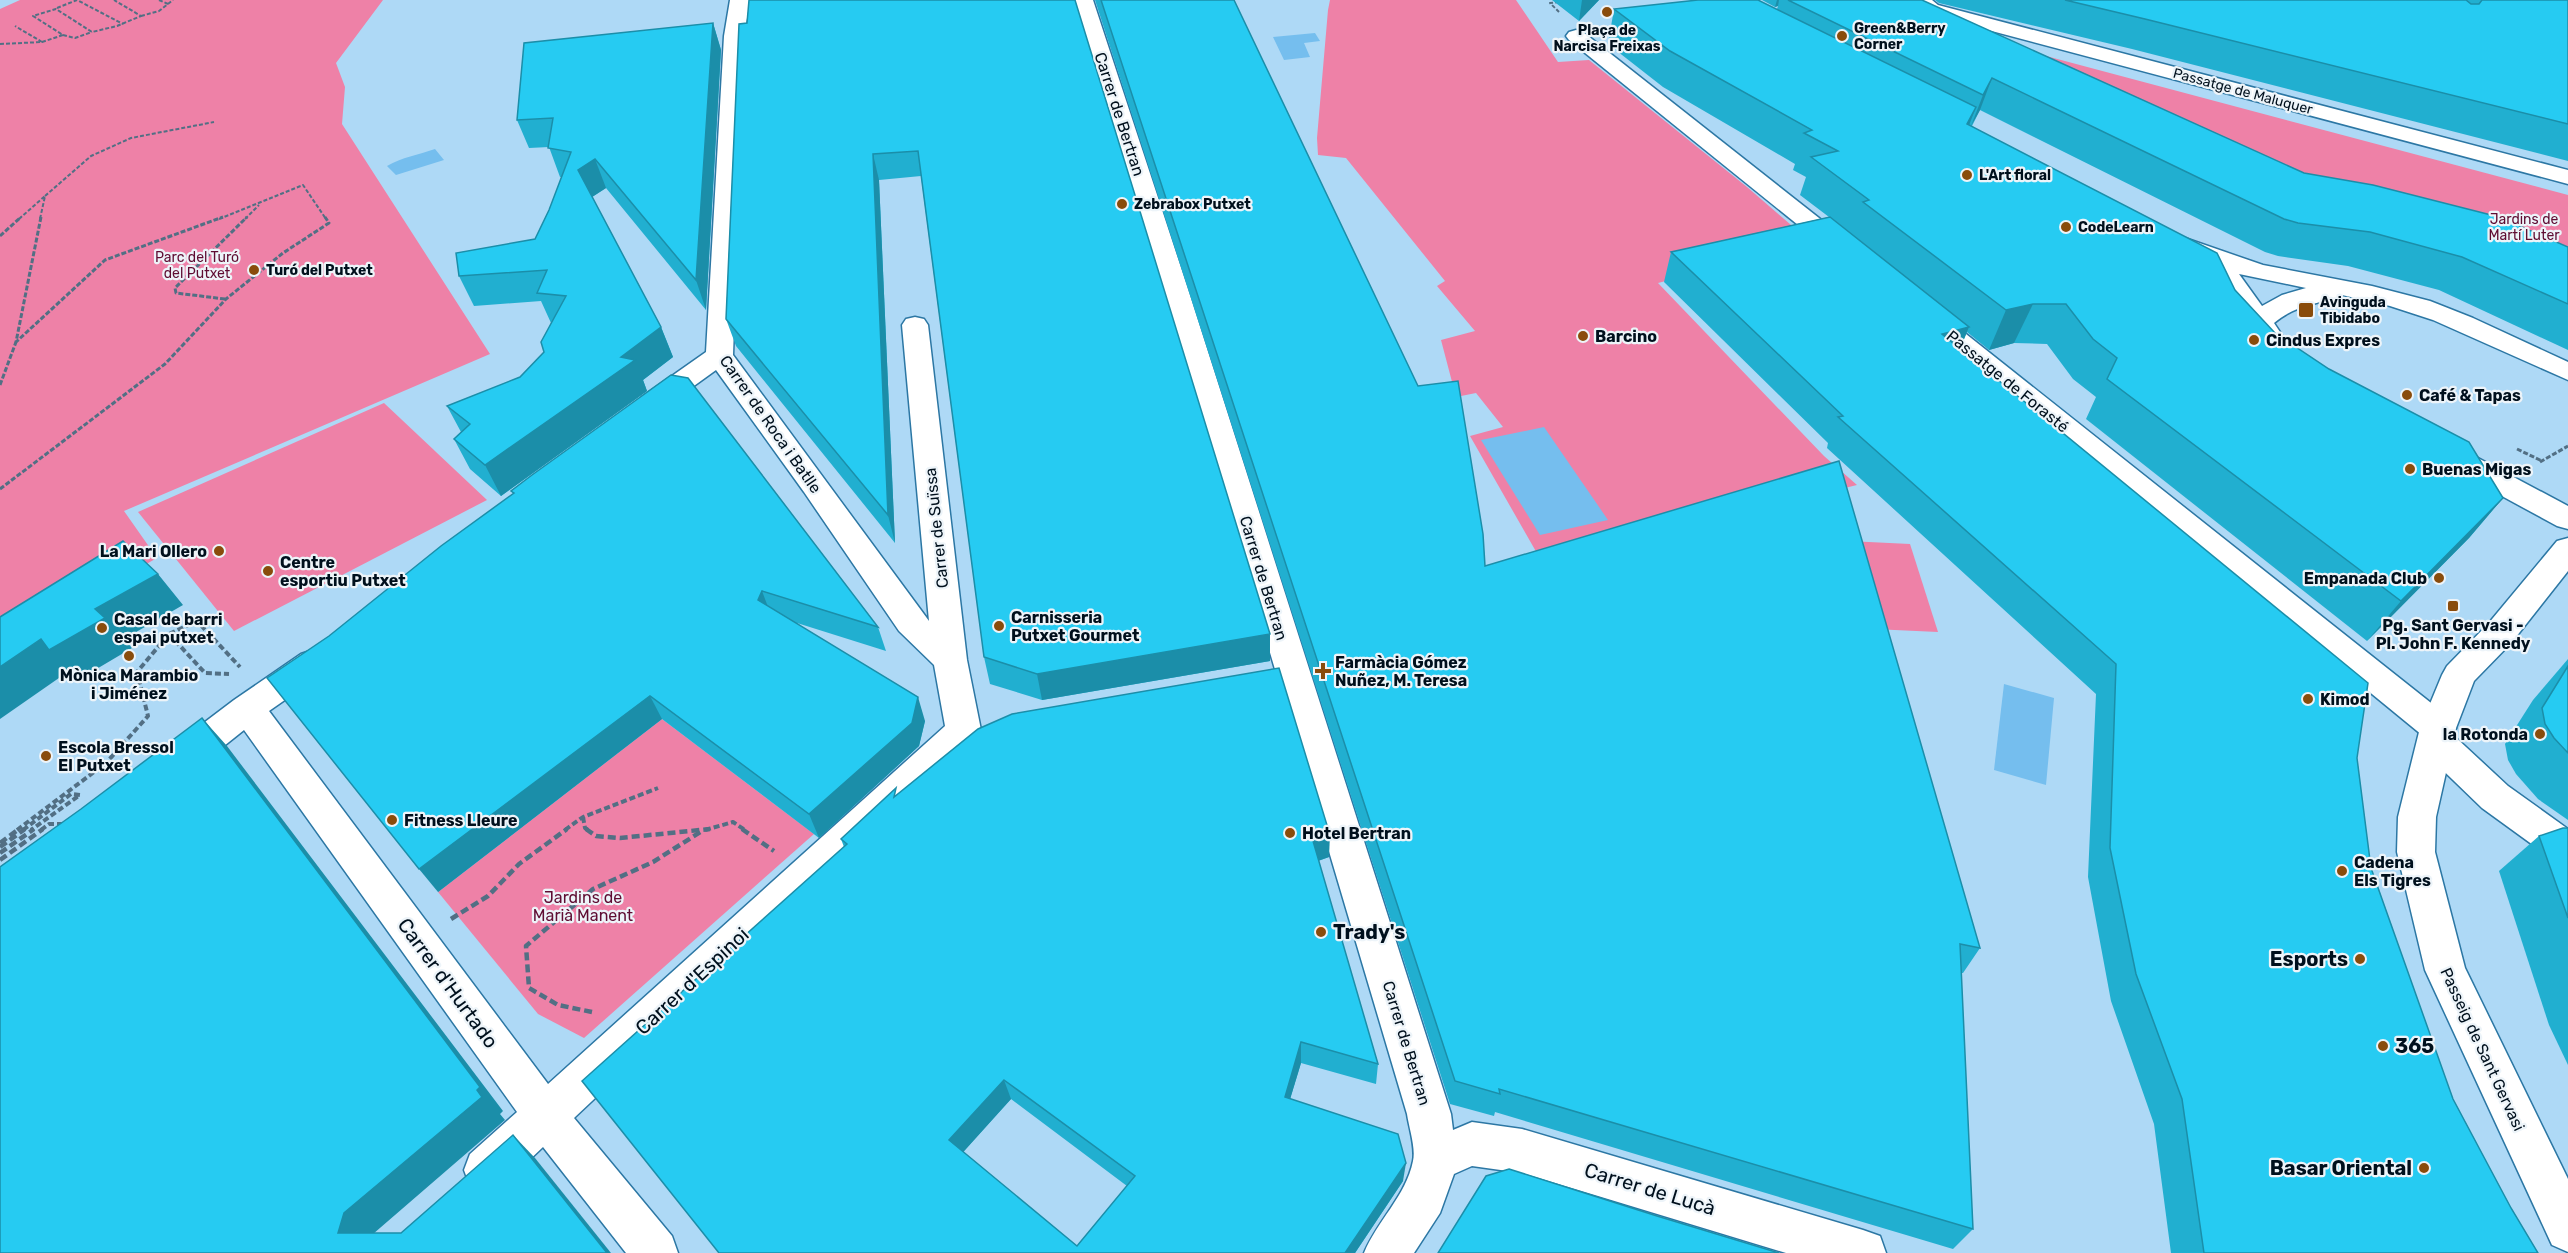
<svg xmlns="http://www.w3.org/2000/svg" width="2568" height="1253" viewBox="0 0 2568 1253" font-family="Rubik,sans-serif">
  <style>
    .green { fill: #ee81a7 }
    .water { fill: #75beee }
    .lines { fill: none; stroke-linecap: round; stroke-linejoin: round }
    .minor-casing { stroke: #2c77a4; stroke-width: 3 }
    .tertiary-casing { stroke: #2c77a4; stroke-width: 3 }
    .secondary-casing { stroke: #2c77a4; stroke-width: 3 }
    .path-far3 { stroke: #526f84; stroke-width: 2; stroke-dasharray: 4 2; stroke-linecap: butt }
    .path-far2 { stroke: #526f84; stroke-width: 3; stroke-dasharray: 5 2; stroke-linecap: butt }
    .path-far1 { stroke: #526f84; stroke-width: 4; stroke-dasharray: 6 3; stroke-linecap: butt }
    .path { stroke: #526f84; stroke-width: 4.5; stroke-dasharray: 8 4; stroke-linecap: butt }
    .minor { fill: #fff; fill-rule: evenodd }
    .tertiary { fill: #fff; fill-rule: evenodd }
    .secondary { fill: #fff; fill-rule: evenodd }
    .wall { fill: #21afd0; fill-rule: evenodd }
    .shaded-wall { fill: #1b8ea9 }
    .building { fill: #26cbf2; stroke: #1b8ea9; stroke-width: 1.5; fill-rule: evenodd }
    .poi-dot { fill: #894c0c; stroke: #edf4f9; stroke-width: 2 }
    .labels { text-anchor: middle; stroke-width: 4.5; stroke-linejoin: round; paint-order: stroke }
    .far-poi-label { font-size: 14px; font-weight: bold; fill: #00101d; stroke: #edf4f9; text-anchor: start }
    .far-street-label { font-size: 14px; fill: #00101d; stroke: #edf4f9 }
    .far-park-label { font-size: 14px; fill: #5f0c32; stroke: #edf4f9 }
    .street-label { font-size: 16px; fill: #00101d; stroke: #edf4f9 }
    .poi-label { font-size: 16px; font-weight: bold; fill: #00101d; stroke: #edf4f9; text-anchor: start }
    .park-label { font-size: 16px; fill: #5f0c32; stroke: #edf4f9 }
    .near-poi-label { font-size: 20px; font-weight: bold; fill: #00101d; stroke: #edf4f9; text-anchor: start }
    .near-street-label { font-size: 20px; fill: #00101d; stroke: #edf4f9 }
  </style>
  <rect width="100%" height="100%" fill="#aed9f6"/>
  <g class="green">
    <path d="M20,0h363l-47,63 9,24 -3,37 148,230 -366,157 33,47 -157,88v-637z"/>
    <path d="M1330,0h186l42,62 31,-2 158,127 65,56 -154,40 166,173 33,29 -315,77 -72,-126 33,-9 -27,-34 -20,4 -15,-57 34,-9 -38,-45 8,-5 -99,-123 -28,-3 -1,-17 11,-128z"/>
    <path d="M1937,27l631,168v97z"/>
    <path d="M384,403l103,97 -253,131 -96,-119z"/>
    <path d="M1848,541l62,3 28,88 -65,-3z"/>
    <path d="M662,719l152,115 -230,204 -46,-24 -100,-122z"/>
  </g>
  <g class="water">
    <path d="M1315,33l5,8 -16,2 6,14 -26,3 -11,-23z"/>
    <path d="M435,149l9,11 -48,15 -9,-9c15,-9 31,-11 48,-17z"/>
    <path d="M1544,427l64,93 -68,15 -59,-95z"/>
    <path d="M2004,684l50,14 -8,87 -52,-15z"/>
  </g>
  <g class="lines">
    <g class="minor-casing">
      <g id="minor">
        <path d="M730,0h20l-6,36 -11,319 196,266 -27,-296 4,-6 9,-2 9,2 4,6 39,335 14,70 -6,10 -401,378 98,118 6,17h-52l-83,-106 -41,39 -16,6 -16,-6 -6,-16 6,-16 47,-42 -273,-382 -50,40 -13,4 -13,-4 -5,-10 5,-10 66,-50 67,-46 12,-4 12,4 5,9 -5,9 -56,39 279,373 397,-358 -11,-61 -35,-34 -95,-139 -88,-122 -54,39 -10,3 -10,-3 -4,-6 4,-6 64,-45 18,-316z"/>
        <path d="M1073,0h20l96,292 262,822 2,16 19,-8 50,7 341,101 17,6 6,17h-100l-264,-80 -50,-7 -18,8 -14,39 -26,40h-50c13,-32 42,-57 49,-92 3,-13 -4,-33 -6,-47l-244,-822z"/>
        <path d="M1911,0h21l6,5 630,165v14l-644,-171z"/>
        <path d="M1576,30l7,2 269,212 3,5 -3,5 -9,2 -9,-2 -265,-214 -3,-4 3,-4z"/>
        <path d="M1928,309l9,2 513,407 6,10 -4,6 56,52 60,43v37l-13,-5 -73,-53 -59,-57 -5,-10 4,-6 -503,-412 -4,-6 4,-6z"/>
      </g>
    </g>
    <g class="tertiary-casing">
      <path id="tertiary" d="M2568,538v33l-56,71 -38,39 -18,47 -20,89 -1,35 30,116 103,211v73l-16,-7 -127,-275 -28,-118 1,-35 22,-89 22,-53 5,-9 41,-42 69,-83z"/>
    </g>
    <g class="secondary-casing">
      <g id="secondary">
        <path d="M2182,237l81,28 109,21 58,15 43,17 95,44v18l-135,-60 -43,-14 -48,-11 -2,2c-25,7 -46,9 -66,26l8,12 -4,6 -9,2 -9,-2 -15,-18 1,-2 -25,-37 -25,-24 -23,-11 -3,-5 3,-5zM2239,274l67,14 -24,7 -20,11z"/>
        <path d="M2453,447l10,3 105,56v23l-11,-3 -114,-62 -5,-7 5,-7z"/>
      </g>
    </g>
    <g class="path-far3">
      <path d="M159,0l9,4"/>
      <path d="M1559,2l-9,1 9,9"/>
      <path d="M57,8l20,-8 46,24"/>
      <path d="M141,16l18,-5 14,-11"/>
      <path d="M63,35l12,3 17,-6"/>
      <path d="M42,42l21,-7 -30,-19 23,-7 36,23 25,-6 24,-10 -27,-16"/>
      <path d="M0,44l42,-2 -27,-16"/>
      <path d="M45,196l46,-40 40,-18 83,-16"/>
      <path d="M19,219l26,-23 -5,23"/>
      <path d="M219,219l84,-34 23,34"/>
      <path d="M245,219l14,-14"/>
    </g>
    <g class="path-far2">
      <path d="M41,217l-25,125 89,-82 118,-43"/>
      <path d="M0,236l21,-19"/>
      <path d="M225,299l-49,-6 -1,-5 72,-71"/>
      <path d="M0,385l16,-43"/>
      <path d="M2517,449l25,12"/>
      <path d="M2540,462l28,-16"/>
      <path d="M0,489l165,-125 61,-65 57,-46 46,-30 -4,-6"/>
    </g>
    <g class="path-far1">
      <path d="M169,634l36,39 24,1"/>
      <path d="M583,817l2,11 3,2"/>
      <path d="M17,830l89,-67 42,-47 -11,-44 32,-38 28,-13 43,46"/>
      <path d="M23,830l48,-36 9,1 -49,35"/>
      <path d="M41,830l8,-6h15"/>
      <path d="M565,830l18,-13 75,-29"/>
      <path d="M705,830l28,-8 12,8"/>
    </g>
    <g class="path">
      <path d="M586,829l10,7 24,2 90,-9"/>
      <path d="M742,829l32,22"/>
      <path d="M0,843l19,-14"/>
      <path d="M0,847l25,-18"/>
      <path d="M0,853l34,-24"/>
      <path d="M0,860l43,-31"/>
      <path d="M451,919l37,-23 31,-32 48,-35"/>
      <path d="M592,1012l-34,-7 -29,-17 -3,-42 67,-57 60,-27 49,-31"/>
    </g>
    <use href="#minor" class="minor"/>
    <use href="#tertiary" class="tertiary"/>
    <use href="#secondary" class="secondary"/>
  </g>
  <g class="wall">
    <path d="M1075,0l195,661 -228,39 -52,-16 -6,-27 -63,-481 -42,4 16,363 -159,-197 -10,-27 13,-295z"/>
    <path d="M1095,0h139l251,566 495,382 -17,25h-2l12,256 -20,20 -458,-137 -1,4 -44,-12z"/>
    <path d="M1552,0h47l-20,21z"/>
    <path d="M1762,0h160l382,173 264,74v103l-129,-60 -91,-24 -70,-10 -13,-4 -285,-142 -8,16 263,164 40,43 228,165 -34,40 -102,103 -281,-222 10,-22 -23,-18 -26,-35 -33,-1 -25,7 -22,-18 -7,17 397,409 14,110 82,231 58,109 27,45h-367l-17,-129 -43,-123 -23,-124 8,-183 -269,-246 1,-5 -164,-161 7,-30 158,-35 -29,-22 6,-18 -13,-7 2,-6 -132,-77 -55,-43 6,-35h163l1,-3 -3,1z"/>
    <path d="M1935,0h633v161l-436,-112 -193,-46z"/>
    <path d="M713,23l8,27 -15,260 -100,-122 -14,9 69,130 12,30 -30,23 4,11 -146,105 -31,-27 -16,-30 7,-7 -14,-26 73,-29 24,-25 7,-29 -10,-22 -67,5 -15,-30 76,-37 14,-29 13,-33h-2l-11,-30 -20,1 -12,-28z"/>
    <path d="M511,491l367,136 8,24 -89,-28 128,98 -6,25 -100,92 -157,-119 -224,173 75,-398z"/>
    <path d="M2568,659v161l-30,-21 -22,-25 -8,-14 -3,-16 28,-44z"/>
    <path d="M898,794l431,63 -11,4 60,203 -2,20 -75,-21 -11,36 113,82 -48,72h-636l125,-406 -3,-8zM1011,1099l116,87 -50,60 -114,-94z"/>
    <path d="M2568,828v237l-19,-40 -50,-154 40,-35z"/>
  </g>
  <g class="shaded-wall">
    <path d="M1582,0h17l-20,21z"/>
    <path d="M1777,0h2l-1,6 -3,1z"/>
    <path d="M713,23l8,27 -15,260 -10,-30z"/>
    <path d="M1992,78l-12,32 -9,16 12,-31z"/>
    <path d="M1976,107l-14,37 5,-20z"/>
    <path d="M873,154l6,26 16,363 -7,-28z"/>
    <path d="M595,159l11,29 -17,11 -11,-29z"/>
    <path d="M2033,304l-19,39 -25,7 17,-40z"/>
    <path d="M661,327l12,30 -30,23 4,11 -146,105 -16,-31 136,-108z"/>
    <path d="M1969,327l-13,31 -14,-24z"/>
    <path d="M2503,498l-34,40 -102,103 34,-40z"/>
    <path d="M158,574l25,31 -59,34 8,9 -54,32 -9,-9 -69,48v-52l41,-28z"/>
    <path d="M762,591l9,24 -13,-15z"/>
    <path d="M1270,634v27l-228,39 -5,-26z"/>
    <path d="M650,696l12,23 -224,173 -19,-23z"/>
    <path d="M918,697l7,24 -6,25 -100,92 -10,-24z"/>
    <path d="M202,718l25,28 276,365 -3,3 5,6 -132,114 -35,-1z"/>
    <path d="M1330,835l-1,22 -17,6 1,-22z"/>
    <path d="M1301,1042v21l-16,53v-19z"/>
    <path d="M1004,1080l7,19 -54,60 -8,-19z"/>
    <path d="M513,1135l22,23 76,95h-4z"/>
    <path d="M1406,1163l-3,18 -48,72h-10z"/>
  </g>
  <g class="building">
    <path d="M749,0h326l195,634 -233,40 -53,-17 -66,-506 -45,3 15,361 -162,-196 13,-295 8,-1z"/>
    <path d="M1101,0h133l184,386 40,-5 25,153 2,32 354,-105 141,487 -20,-4 13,285 -474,-140 1,5 -45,-13z"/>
    <path d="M1698,0h60l218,107 -9,17 250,129 18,37 40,43 54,36 140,73 34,56 -102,103 -294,-222 10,-21 -24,-19 -27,-35h-33l-27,6 -143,-108 6,-2 -58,-43 27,-6 -34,-18 8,-3 -142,-79 -56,-42z"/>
    <path d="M1788,0h134l382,173 69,12 126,32 69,30v57l-106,-47 -92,-25 -72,-9 -14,-4 -292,-141 -9,17z"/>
    <path d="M2065,0h401l5,4h8l3,-4h86v124l-423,-105z"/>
    <path d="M713,23l-17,257 -101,-121 -17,11 83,157 -40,30 14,3 -150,105 -31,-26 16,-15 -23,-18 73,-29 24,-25 -3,-10 25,-46 -29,-3 10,-23 -88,6 -3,-23 79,-14 14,-29 22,-58 -23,-4 5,-30 -36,2 7,-77z"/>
    <path d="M1830,217l139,110 -27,7 426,349 -11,75 14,110 82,231 58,109 27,45h-334l-22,-154 -46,-125 -26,-126 6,-184 -278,-247 5,-1 -172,-164z"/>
    <path d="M671,375l17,3 190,249 -116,-36 -4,9 160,97 -6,26 -103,91 -159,-118 -231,173 -152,-191 62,-42 112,-90 73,-53 -3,-2 21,-16z"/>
    <path d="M123,541l35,33 -63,35 10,9 -56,32 -8,-11 -41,28v-50z"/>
    <path d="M2568,666v87l-14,-15 -9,-14 -3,-16z"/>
    <path d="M1279,668l51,167 -17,6 65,223 -77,-22 -16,55 113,37 8,29 -61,90h-626l-137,-172 265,-237 -6,-5 55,-51 -2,9 84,-68 34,-15zM1004,1080l131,96 -58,70 -128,-106z"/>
    <path d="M202,718l278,369 -3,3 5,7 -138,116 -6,20h63l112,-98 94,118h-607v-386l81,-58z"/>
    <path d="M2563,828h5v90l-29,-82z"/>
    <path d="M1509,1169l148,47 122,37h-341l48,-77z"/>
  </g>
  <g class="poi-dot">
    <circle cx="1607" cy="12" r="6"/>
    <circle cx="1842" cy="36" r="6"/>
    <circle cx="1967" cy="175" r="6"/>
    <circle cx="1122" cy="204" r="6"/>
    <circle cx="2066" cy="227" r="6"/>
    <circle cx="254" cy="270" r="6"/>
    <rect x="2298" y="302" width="16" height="16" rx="3"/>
    <circle cx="1583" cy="336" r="6"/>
    <circle cx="2254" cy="340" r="6"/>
    <circle cx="2407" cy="395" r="6"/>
    <circle cx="2410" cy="469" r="6"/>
    <circle cx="219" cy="551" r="6"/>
    <circle cx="268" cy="571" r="6"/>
    <circle cx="2439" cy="578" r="6"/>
    <rect x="2447" y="600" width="12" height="12" rx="3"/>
    <circle cx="999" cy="626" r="6"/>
    <circle cx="102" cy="628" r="6"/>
    <circle cx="129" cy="656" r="6"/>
    <path d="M1320 662h6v6h6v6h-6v6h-6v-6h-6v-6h6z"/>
    <circle cx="2308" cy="699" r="6"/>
    <circle cx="2540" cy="734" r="6"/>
    <circle cx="46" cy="756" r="6"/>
    <circle cx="392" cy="820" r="6"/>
    <circle cx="1290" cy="833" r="6"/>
    <circle cx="2342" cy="871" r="6"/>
    <circle cx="1321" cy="932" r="6"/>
    <circle cx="2360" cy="959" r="6"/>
    <circle cx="2383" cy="1046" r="6"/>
    <circle cx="2424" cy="1168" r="6"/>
  </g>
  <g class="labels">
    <g class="far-poi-label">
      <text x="1854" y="33">Green&amp;Berry<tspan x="1854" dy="16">Corner</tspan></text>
      <text x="1607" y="35" text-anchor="middle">Plaça de<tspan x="1607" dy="16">Narcisa Freixas</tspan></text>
      <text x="1979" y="180">L'Art floral</text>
      <text x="1134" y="209">Zebrabox Putxet</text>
      <text x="2078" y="232">CodeLearn</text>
      <text x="266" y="275">Turó del Putxet</text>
      <text x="2320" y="307">Avinguda<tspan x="2320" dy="16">Tibidabo</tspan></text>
    </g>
    <g class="far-street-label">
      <text transform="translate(2243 91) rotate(15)" y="5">Passatge de Maluquer</text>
    </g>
    <g class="far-park-label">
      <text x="2524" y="224">Jardins de<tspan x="2524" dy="16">Martí Luter</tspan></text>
      <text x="197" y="262">Parc del Turó<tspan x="197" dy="16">del Putxet</tspan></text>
    </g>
    <g class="street-label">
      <text transform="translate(1120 114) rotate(72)" y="6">Carrer de Bertran</text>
      <text transform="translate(2008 381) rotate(39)" y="6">Passatge de Forasté</text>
      <text transform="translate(771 424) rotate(55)" y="6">Carrer de Roca i Batlle</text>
      <text transform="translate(936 528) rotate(-96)" y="6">Carrer de Suïssa</text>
      <text transform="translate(1264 578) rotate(73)" y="6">Carrer de Bertran</text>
      <text transform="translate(1407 1043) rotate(73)" y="6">Carrer de Bertran</text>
      <text transform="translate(2483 1049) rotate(65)" y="6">Passeig de Sant Gervasi</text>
    </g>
    <g class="poi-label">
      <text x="1595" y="342">Barcino</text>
      <text x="2266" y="346">Cindus Expres</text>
      <text x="2419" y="401">Café &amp; Tapas</text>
      <text x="2422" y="475">Buenas Migas</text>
      <text x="207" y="557" text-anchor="end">La Mari Ollero</text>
      <text x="280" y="568">Centre<tspan x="280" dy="18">esportiu Putxet</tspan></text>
      <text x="2427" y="584" text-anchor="end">Empanada Club</text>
      <text x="1011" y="623">Carnisseria<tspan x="1011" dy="18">Putxet Gourmet</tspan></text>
      <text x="114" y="625">Casal de barri<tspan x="114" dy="18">espai putxet</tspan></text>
      <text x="2453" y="631" text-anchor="middle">Pg. Sant Gervasi -<tspan x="2453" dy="18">Pl. John F. Kennedy</tspan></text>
      <text x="1335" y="668">Farmàcia Gómez<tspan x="1335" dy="18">Nuñez, M. Teresa</tspan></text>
      <text x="129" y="681" text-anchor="middle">Mònica Marambio<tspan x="129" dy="18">i Jiménez</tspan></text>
      <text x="2320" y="705">Kimod</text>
      <text x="2528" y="740" text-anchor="end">la Rotonda</text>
      <text x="58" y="753">Escola Bressol<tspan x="58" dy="18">El Putxet</tspan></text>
      <text x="404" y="826">Fitness Lleure</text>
      <text x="1302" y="839">Hotel Bertran</text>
      <text x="2354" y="868">Cadena<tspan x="2354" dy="18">Els Tigres</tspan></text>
    </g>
    <g class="park-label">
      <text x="583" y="903">Jardins de<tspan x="583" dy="18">Marià Manent</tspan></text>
    </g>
    <g class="near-poi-label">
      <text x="1333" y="939">Trady's</text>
      <text x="2348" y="966" text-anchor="end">Esports</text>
      <text x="2395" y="1053">365</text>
      <text x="2412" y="1175" text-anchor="end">Basar Oriental</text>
    </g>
    <g class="near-street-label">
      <text transform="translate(692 981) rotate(-43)" y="7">Carrer d'Espinoi</text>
      <text transform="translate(448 983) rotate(54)" y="7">Carrer d'Hurtado</text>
      <text transform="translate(1650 1189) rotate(17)" y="7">Carrer de Lucà</text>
    </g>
  </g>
</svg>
